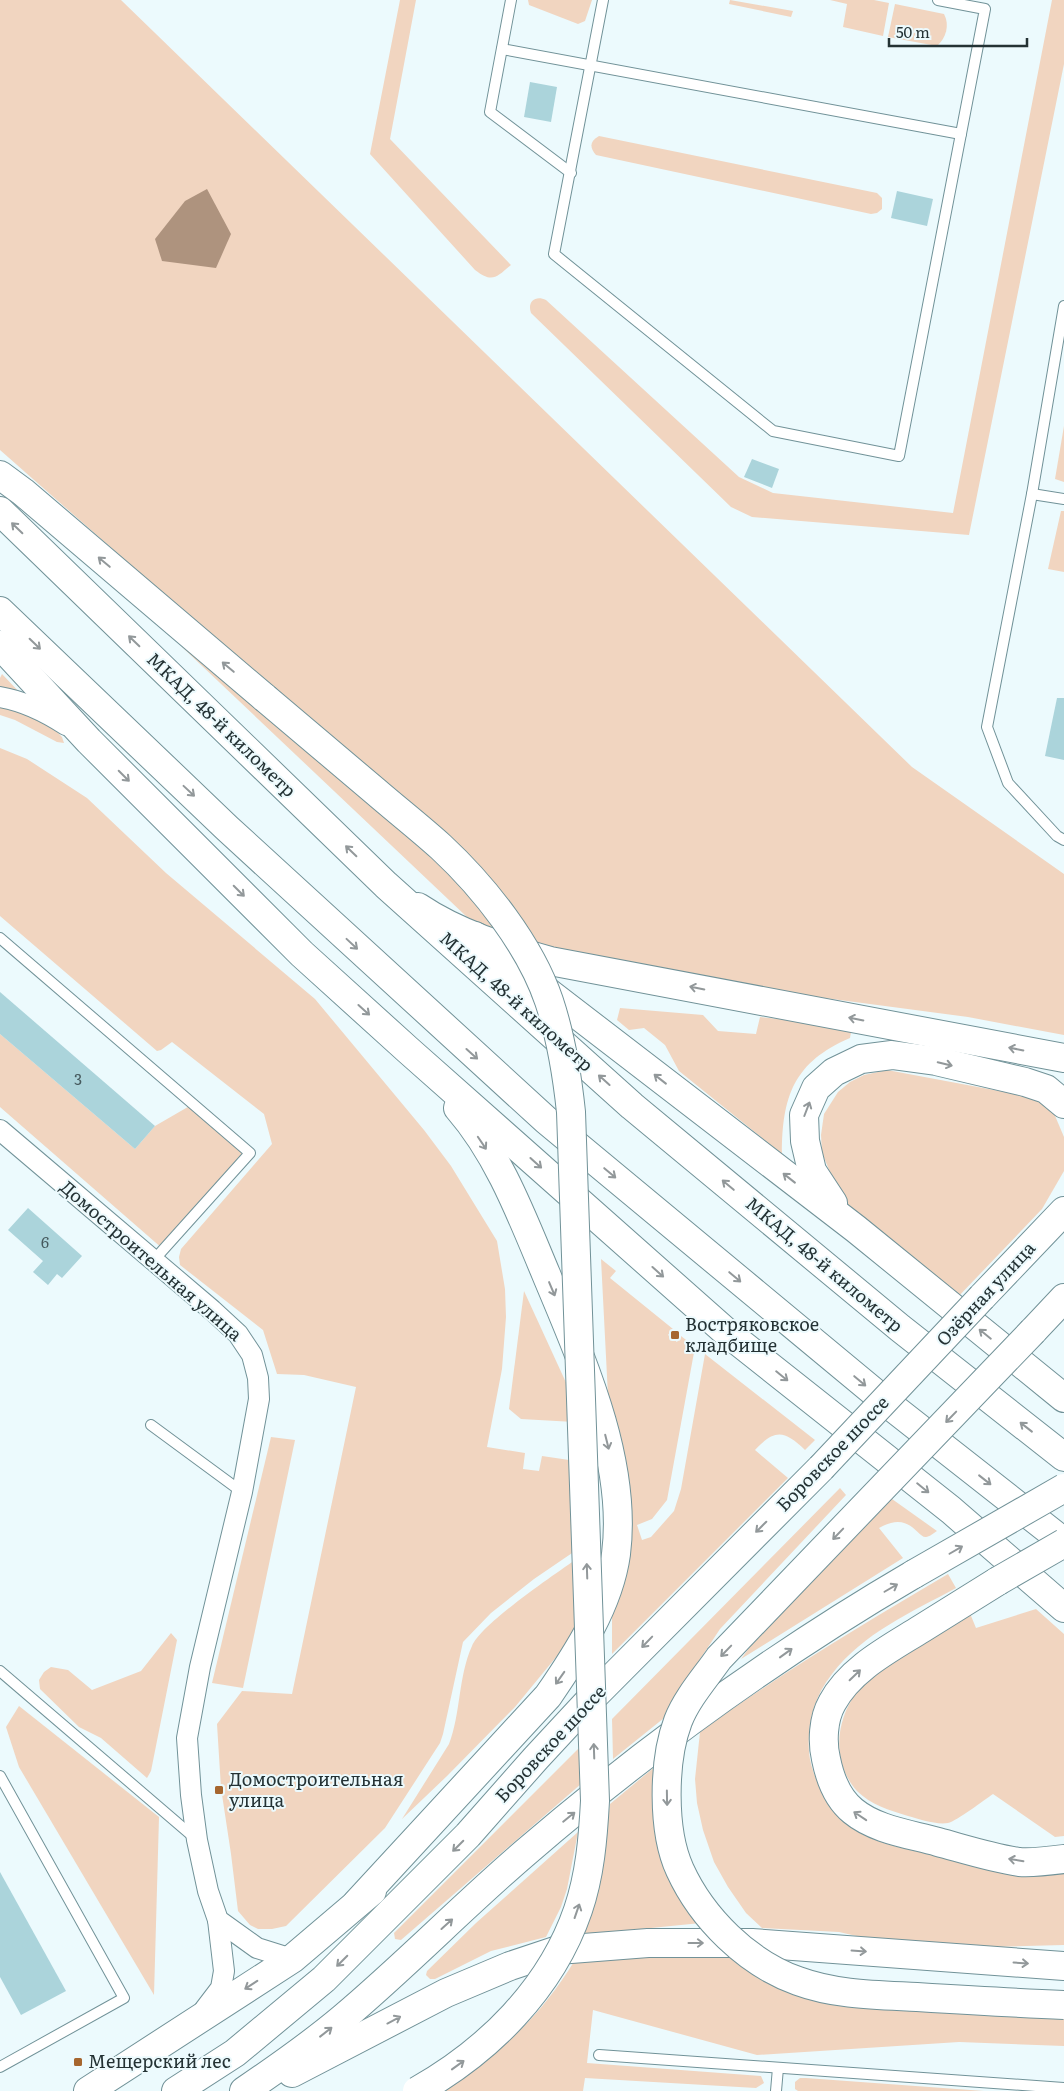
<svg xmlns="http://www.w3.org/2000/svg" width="1064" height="2091" viewBox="0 0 1064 2091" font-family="Literata,serif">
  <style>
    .green { fill: #f1d5c0 }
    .water { fill: #ae937e }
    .building { fill: #abd4db }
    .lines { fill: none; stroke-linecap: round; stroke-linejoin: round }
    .lane-casing { stroke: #719298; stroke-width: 12 }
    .street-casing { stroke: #719298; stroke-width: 22 }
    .primary-casing { stroke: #719298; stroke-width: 30 }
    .highway-casing { stroke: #719298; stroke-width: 30 }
    .lane { stroke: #fff; stroke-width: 10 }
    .street { stroke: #fff; stroke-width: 20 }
    .primary { stroke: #fff; stroke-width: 28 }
    .highway { stroke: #fff; stroke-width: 28 }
    .primary-bridge-casing { stroke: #719298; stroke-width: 30; stroke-linecap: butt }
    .primary-bridge { stroke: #fff; stroke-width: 28 }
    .oneway { stroke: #92989a }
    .poi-dot { fill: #a6662f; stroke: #ecfafd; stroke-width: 2 }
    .labels { text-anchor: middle; stroke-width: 4; stroke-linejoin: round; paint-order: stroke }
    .number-label { font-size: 15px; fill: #465a5e }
    .street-label { font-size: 18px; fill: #243234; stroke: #ecfafd }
    .poi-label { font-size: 18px; fill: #243234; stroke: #ecfafd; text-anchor: start }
  </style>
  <rect width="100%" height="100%" fill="#ecfafd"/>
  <g class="green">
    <path d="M0,0h121l791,767 152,107v161l-96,-18 -151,-20 -205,-13 -107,-42 -37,-24 -286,-271 18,-21 -200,-176z"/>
    <path d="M400,0h16l-26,139 121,126c-15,13 -19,18 -36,5l-105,-116z"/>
    <path d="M528,0h64l-7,21 -7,3 -49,-19z"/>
    <path d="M730,0l63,11 -2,6 -62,-13z"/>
    <path d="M830,0h44l15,3 -6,33 -40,-9 4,-23z"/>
    <path d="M1052,0h12v64l-95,471 -217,-18 -21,-10 -200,-194c-4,-11 4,-18 15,-13l193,177 34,16 180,20z"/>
    <path d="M895,4l49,10c6,11 2,24 -7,32l-49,-9z"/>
    <path d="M599,136l278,57 5,5v11l-5,4 -6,1 -275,-59c-7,-8 -6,-14 3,-19z"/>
    <path d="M1064,426v56l-9,-3z"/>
    <path d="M1061,511h3v61l-16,-3z"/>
    <path d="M2,674l60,63 2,6 -7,-1 -42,-22 -15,-5v-37z"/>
    <path d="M0,748l27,11 60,39 79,75 149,126 109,131 27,36 46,75 8,48 1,28 -4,52 -15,78 38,6 -2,16 16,2 3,-15 34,5 2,88 -44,30 -43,34 -28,29 -20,92 -3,9 -55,85 -99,98 -14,3h-14l-8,-4 -12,-14 -7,-57 -10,-66 -4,-64 25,-33 50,3 64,-307 -52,-12 -27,-1 -14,-44 -83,-65 -1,-8 2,-8 91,-105 -8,-30 -92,-72 -11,8 -4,1 -157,-135z"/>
    <path d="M620,1008l83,7 15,16 38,3 4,-17 92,10 -2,11c-56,24 -68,58 -68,116l-103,-83 -14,-26 -21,-17 -15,2 -12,-10z"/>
    <path d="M0,1034l135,115 20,-23 38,-22 57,49 -87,96 -163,-142z"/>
    <path d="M887,1070l149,28 17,13 11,26v34l-22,38 -85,89 -95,-78 -22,-24 -18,-43 -1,-18 3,-21 14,-22 12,-10 14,-7z"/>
    <path d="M601,1259l15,12 -6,7 63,51 -5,6 9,7 4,-6 14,11 -28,153 -15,19 -15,6 5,15 9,-3 23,-26 7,-22 24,-135 110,86 -10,10c-21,-20 -30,-21 -50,0l33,28 -176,176v-38l10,-38 -12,-143z"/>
    <path d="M524,1291l50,109v22l-53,-3 -12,-10z"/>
    <path d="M271,1437l24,3 -52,248 -31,-5z"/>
    <path d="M840,1488l6,7 -126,134 -39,59 -7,22 -61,49 -1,-40z"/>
    <path d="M892,1499l45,32c-3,2 -8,6 -11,6 -9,1 -16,-27 -47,-9l24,30 -162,101 11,-15z"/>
    <path d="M578,1558l2,70 -65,79 -68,69 -45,43 47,-75c12,-31 9,-67 23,-98 9,-22 83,-72 106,-88z"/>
    <path d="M948,1574l8,14c-44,24 -93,45 -124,86 -18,23 -25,49 -23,78 2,27 26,68 51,81 31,16 69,20 103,28 17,4 34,10 52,11 15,2 33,-1 49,-2v75l-75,2 -89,-1 -61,-14 -77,-4 -16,-15 -18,-26 -14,-25 -11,-32 -6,-27 -2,-24 5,-47c80,-58 163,-108 248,-158z"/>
    <path d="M1036,1609l28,25v202l-9,1 -62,-43c-9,6 -36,27 -45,29 -12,2 -29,-4 -40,-7 -19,-6 -37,-11 -51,-25 -25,-28 -22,-69 -1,-98 11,-17 30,-26 47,-37 22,-15 44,-30 66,-45l7,17z"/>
    <path d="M171,1633l6,7 -26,131 -4,7 -46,-40 -22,-11 -39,-38 -1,-9 5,-8 7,-5 17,3 24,20 49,-19z"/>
    <path d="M19,1706l140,111 -5,178 -135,-228 -13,-40z"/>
    <path d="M581,1746v38l-180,156 -6,-1 -1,-6z"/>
    <path d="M663,1760l-1,29 49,133 -130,13 21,-69 8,-62z"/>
    <path d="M578,1832l-11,57 -6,18 -15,30 -55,14 -56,28h-5l-4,-4 1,-4 49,-48z"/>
    <path d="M647,1956l102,2 10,8 305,51v29l-105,-4 -202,13 -164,-45 -6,53 174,13 3,7 -8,5 -171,-10 -2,13h-139c55,-36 97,-75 131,-131z"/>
    <path d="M800,2078h6l178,13h-186l-3,-2v-7z"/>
  </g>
  <path class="water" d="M207,189l24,45 -15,34 -54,-7 -7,-22 30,-38z"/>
  <g class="building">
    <path d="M530,82l27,5 -6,35 -27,-5z"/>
    <path d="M897,191l36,8 -6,27 -36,-8z"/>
    <path d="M752,459l27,10 -7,19 -28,-11z"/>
    <path d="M1057,698h7v62l-19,-4z"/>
    <path d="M0,992l155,134 -20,23 -135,-115z"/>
    <path d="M28,1208l54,48 -20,22 -5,-4 -9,11 -15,-13 10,-11 -35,-31z"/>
    <path d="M0,1872l66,119 -45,24 -21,-38z"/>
  </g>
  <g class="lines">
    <g class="lane-casing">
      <g id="lane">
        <path d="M511,0l-21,112 81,61"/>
        <path d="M603,0l-49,254 219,177 126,25 86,-447 -47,-9"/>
        <path d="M502,49l459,85"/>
        <path d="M1064,306l-32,188 -45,233 21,56 49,53 7,4"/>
        <path d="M1032,494l32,5"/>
        <path d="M0,938l250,215 -97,108"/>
        <path d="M151,1425l91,67"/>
        <path d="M0,1671l196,168"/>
        <path d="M0,1776l124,222 -124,69"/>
        <path d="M599,2055l465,33"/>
        <path d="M776,2091l2,-23"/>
      </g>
    </g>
    <g class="street-casing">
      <g id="street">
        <path d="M0,697c24,4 46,15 66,28"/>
        <path d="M0,1130l212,180 26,24 14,21 6,23 1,21 -17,93 -42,175 -13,71 4,57 6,45 11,51 10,29 39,28 35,11"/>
        <path d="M205,2009l16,-21 3,-17 -6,-51"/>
      </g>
    </g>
    <g class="primary-casing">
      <g id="primary">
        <path d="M0,475l23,17 242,206"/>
        <path d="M0,645l89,96 213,213 106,96 317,281 226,179 113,98"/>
        <path d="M418,907c40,27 87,41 132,54l514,97"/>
        <path d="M475,936l381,293 208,169"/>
        <path d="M833,1203l-21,-32 -7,-30 -1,-26 12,-27 18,-16 27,-13 31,-4 44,6 89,21 21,7 18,15"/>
        <path d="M982,1297l82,-86"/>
        <path d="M1033,1331l31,-33"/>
        <path d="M998,1581c-26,16 -51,32 -77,48 -32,20 -71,40 -89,74 -9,16 -10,39 -6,56 4,20 11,39 27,52 23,19 57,23 85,31 26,7 54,16 81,20 15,1 30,-1 45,-3"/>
        <path d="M357,1903l191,-207c29,-42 61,-91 68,-142 12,-93 -35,-196 -70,-280 -24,-57 -47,-119 -88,-166"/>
        <path d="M292,2073l154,-80 64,-27 48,-16 90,-7h104l312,23"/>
        <path d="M88,2091l204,-132 80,-68"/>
        <path d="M176,2091l59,-38 89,-74 144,-144 68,-77 52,-56 233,-234"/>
        <path d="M244,2091c34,-23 68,-47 99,-73 63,-53 121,-113 183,-166 121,-104 251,-198 388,-278"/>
      </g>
    </g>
    <g class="highway-casing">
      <g id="highway">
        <path d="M0,511l386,374 246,221 268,222 164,129"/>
        <path d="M0,611l227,217 319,292 346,287 172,135"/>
      </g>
    </g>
    <use href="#lane" class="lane"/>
    <use href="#street" class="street"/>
    <use href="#primary" class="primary"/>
    <use href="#highway" class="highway"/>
    <g class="primary-bridge-casing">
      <g id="primary-bridge">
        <path d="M265,698c37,31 73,62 110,93 22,19 45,37 66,56 43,40 89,98 108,154 12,36 18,73 22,111l24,689c-2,37 -5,74 -17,109 -27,79 -90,141 -161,181"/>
        <path d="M1033,1331l-314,327c-14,20 -32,40 -41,63 -15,40 -16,110 2,149 22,48 67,93 118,111 38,14 79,14 119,16 49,3 98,6 147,8"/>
        <path d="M821,1468l161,-171"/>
        <path d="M914,1574l150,-86"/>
        <path d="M998,1581l66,-38"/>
      </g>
    </g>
    <use href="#primary-bridge" class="primary-bridge"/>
  </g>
  <defs><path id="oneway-shaft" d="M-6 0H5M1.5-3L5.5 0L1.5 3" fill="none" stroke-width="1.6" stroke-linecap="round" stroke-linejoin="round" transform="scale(1.25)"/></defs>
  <g class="oneway">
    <use href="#oneway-shaft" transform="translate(17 528) rotate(-136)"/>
    <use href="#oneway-shaft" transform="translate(104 562) rotate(-140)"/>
    <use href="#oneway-shaft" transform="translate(134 641) rotate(-136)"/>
    <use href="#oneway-shaft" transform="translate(35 644) rotate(44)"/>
    <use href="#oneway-shaft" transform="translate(228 667) rotate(-140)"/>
    <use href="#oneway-shaft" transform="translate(124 776) rotate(45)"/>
    <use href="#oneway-shaft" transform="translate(189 791) rotate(43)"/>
    <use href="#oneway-shaft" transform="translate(351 851) rotate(-136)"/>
    <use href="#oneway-shaft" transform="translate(239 891) rotate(45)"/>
    <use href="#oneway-shaft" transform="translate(352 944) rotate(43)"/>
    <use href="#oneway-shaft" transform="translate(697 988) rotate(-169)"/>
    <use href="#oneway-shaft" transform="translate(364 1010) rotate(42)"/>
    <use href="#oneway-shaft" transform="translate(856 1019) rotate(-169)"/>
    <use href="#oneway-shaft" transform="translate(1016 1049) rotate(-169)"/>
    <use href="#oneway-shaft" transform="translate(472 1054) rotate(42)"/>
    <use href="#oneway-shaft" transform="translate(945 1064) rotate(13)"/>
    <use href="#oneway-shaft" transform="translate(660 1079) rotate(-142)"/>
    <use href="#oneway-shaft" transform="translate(604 1080) rotate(-138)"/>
    <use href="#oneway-shaft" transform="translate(807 1109) rotate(-69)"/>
    <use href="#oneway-shaft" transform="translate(482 1143) rotate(56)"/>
    <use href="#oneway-shaft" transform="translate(536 1163) rotate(42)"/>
    <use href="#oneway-shaft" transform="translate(610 1173) rotate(40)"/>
    <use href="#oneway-shaft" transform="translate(789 1178) rotate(-142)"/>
    <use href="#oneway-shaft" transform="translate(728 1185) rotate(-140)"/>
    <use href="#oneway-shaft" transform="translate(658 1272) rotate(42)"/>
    <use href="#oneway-shaft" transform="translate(735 1277) rotate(40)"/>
    <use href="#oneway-shaft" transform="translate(552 1289) rotate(67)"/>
    <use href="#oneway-shaft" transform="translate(985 1334) rotate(-141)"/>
    <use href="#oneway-shaft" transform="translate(782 1376) rotate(39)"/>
    <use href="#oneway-shaft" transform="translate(860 1381) rotate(40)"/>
    <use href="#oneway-shaft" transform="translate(951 1417) rotate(134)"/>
    <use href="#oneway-shaft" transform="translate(1026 1427) rotate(-142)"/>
    <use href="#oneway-shaft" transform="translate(607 1442) rotate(76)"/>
    <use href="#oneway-shaft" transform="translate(985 1480) rotate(38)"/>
    <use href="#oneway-shaft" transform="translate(923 1488) rotate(39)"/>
    <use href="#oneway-shaft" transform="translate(761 1527) rotate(135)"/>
    <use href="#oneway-shaft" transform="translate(838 1534) rotate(134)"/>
    <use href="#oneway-shaft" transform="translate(956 1550) rotate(-30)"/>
    <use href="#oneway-shaft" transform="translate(587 1571) rotate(-92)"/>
    <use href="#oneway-shaft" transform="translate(891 1588) rotate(-30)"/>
    <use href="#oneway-shaft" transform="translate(647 1642) rotate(134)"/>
    <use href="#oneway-shaft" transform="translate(726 1651) rotate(134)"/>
    <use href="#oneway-shaft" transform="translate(786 1653) rotate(-36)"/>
    <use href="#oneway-shaft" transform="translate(855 1675) rotate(-44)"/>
    <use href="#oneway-shaft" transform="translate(560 1678) rotate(125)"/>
    <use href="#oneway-shaft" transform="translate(594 1751) rotate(-92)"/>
    <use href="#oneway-shaft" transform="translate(667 1798) rotate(89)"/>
    <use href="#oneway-shaft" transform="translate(860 1816) rotate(-146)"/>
    <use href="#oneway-shaft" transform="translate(569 1817) rotate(-39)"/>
    <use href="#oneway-shaft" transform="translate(458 1846) rotate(135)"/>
    <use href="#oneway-shaft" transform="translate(1016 1860) rotate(-171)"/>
    <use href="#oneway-shaft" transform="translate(577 1911) rotate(-71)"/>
    <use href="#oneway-shaft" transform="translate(447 1924) rotate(-42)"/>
    <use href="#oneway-shaft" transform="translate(696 1943)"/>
    <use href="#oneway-shaft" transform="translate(859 1951) rotate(4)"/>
    <use href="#oneway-shaft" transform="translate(342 1961) rotate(135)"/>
    <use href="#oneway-shaft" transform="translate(1021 1963) rotate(4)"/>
    <use href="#oneway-shaft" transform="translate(251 1985) rotate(147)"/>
    <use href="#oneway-shaft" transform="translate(394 2020) rotate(-28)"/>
    <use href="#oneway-shaft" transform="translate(326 2032) rotate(-38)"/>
    <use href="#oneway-shaft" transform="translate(458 2065) rotate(-36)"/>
  </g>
  <g class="poi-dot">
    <rect x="670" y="1330" width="10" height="10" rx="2.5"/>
    <rect x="214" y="1785" width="10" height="10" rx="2.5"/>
    <rect x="73" y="2057" width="10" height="10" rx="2.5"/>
  </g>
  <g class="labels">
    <g class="number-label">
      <text x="78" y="1085">3</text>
      <text x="45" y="1248">6</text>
    </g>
    <g class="street-label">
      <text transform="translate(221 725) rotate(44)" y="6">МКАД, 48-й километр</text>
      <text transform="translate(516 1002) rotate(42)" y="6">МКАД, 48-й километр</text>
      <text transform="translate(151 1261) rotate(41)" y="6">Домостроительная улица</text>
      <text transform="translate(824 1265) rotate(40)" y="6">МКАД, 48-й километр</text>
      <text transform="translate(986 1294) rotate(-47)" y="6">Озёрная улица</text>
      <text transform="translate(833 1454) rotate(-46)" y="6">Боровское шоссе</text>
      <text transform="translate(551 1744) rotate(-47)" y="6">Боровское шоссе</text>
    </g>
    <g class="poi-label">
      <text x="685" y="1331">Востряковское<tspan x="685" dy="21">кладбище</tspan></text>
      <text x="229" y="1786">Домостроительная<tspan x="229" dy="21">улица</tspan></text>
      <text x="88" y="2068">Мещерский лес</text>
    </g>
  </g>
  <path d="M889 38v8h138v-8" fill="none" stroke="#243234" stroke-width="2.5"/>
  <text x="896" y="38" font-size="15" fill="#243234" stroke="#ecfafd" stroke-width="4" paint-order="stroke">50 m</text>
</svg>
